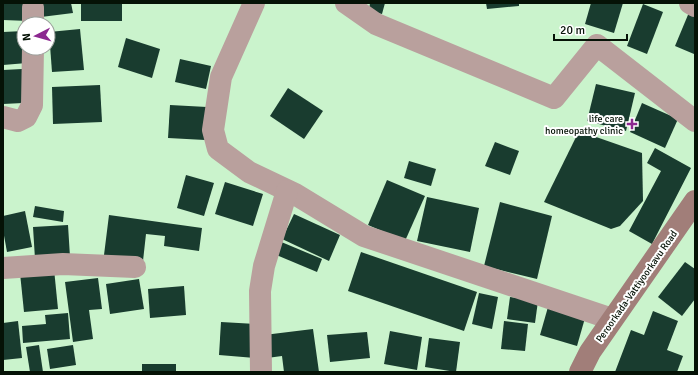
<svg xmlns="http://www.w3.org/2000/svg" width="698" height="375" viewBox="0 0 698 375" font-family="Signika,sans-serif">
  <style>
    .building { fill: #193c2f }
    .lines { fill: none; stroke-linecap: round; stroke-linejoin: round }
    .street { stroke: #b9a09d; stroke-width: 22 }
    .secondary { stroke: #a17e79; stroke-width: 22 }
    .poi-dot { fill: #8c2890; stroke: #fff; stroke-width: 1.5 }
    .labels { text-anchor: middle; stroke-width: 4; stroke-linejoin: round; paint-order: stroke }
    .poi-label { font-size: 10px; fill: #051206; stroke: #fff; text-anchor: end }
    .street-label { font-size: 10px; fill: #051206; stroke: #fff }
  </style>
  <rect width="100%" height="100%" fill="#caf3cc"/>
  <g class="building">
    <path d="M3,3h26v18l-26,-1z"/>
    <path d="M39,3h32l2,10 -32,4z"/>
    <rect x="81" y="3" width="41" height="18"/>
    <path d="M370,3h15l-3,11 -13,-3z"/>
    <path d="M486,3h33v3l-32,3z"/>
    <path d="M591,3h32l-9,30 -29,-9z"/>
    <path d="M643,4l20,8 -16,42 -20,-8z"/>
    <path d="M690,10l5,2 -1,42 -19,-8z"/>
    <path d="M80,29l4,41 -32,2 -3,-40z"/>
    <path d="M24,31l3,32 -24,2v-33z"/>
    <path d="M126,38l34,11 -8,29 -34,-11z"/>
    <path d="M180,59l31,7 -5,23 -31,-7z"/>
    <path d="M22,69l1,34 -20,1v-34z"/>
    <path d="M596,84l39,9 -9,38 -39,-10z"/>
    <path d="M100,85l2,37 -49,2 -1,-37z"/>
    <path d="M288,88l35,23 -19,28 -34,-23z"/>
    <path d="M642,103l36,16 -13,29 -35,-16z"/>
    <path d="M170,105l37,2 -2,33 -37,-2z"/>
    <path d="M579,131l63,22 1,48 -23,25 -9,3 -67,-27z"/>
    <path d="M495,142l24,9 -9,24 -25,-9z"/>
    <path d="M655,148l36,20 -39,76 -23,-13 32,-60 -14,-8z"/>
    <path d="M409,161l27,8 -5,17 -27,-8z"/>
    <path d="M186,175l28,8 -10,33 -27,-8z"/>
    <path d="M387,180l38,16 -20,45 -37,-16z"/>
    <path d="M225,182l38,12 -10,32 -38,-12z"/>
    <path d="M427,197l52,11 -9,44 -53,-11z"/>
    <path d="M500,202l52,14 -15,63 -53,-13z"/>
    <path d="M35,206l29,5 -1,11 -30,-5z"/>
    <path d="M25,211l7,36 -25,5 -4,-22v-14z"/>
    <path d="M294,214l46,21 -11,26 -47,-22z"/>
    <path d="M109,215l93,13 -3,23 -35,-5 1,-10 -19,-2 -3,27 -39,-6z"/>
    <path d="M68,225l2,32 -35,2 -2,-32z"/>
    <path d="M279,241l43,18 -5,13 -43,-18z"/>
    <path d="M361,252l116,40 -13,39 -116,-40z"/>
    <path d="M685,262l10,7v30l-13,17 -24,-19z"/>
    <path d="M54,269l4,40 -34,3 -4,-39z"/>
    <path d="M98,278l4,31 -13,1 4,29 -20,3 -8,-60z"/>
    <path d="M139,279l5,30 -34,5 -4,-30z"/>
    <path d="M184,286l2,29 -36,3 -2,-29z"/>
    <path d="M479,293l19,4 -6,32 -20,-5z"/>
    <path d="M510,297l28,4 -3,22 -28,-4z"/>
    <path d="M548,307l37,11 -8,28 -37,-11z"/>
    <path d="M653,311l25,10 -11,29 16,6 -6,16h-62l16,-42 13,5z"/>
    <path d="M68,313l2,26 -47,4 -1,-17 24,-2 -1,-9z"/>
    <path d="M18,321l4,37 -19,2v-37z"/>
    <path d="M504,321l24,3 -3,27 -24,-2z"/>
    <path d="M221,322l36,2 -2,34 -36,-3z"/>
    <path d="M313,329l6,43h-35l-2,-16 -15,2 -3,-23z"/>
    <path d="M390,331l32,6 -5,33 -33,-6z"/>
    <path d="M367,332l3,26 -40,4 -3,-27z"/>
    <path d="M429,338l31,4 -4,30 -31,-5z"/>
    <path d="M39,345l4,27h-13l-4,-25z"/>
    <path d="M73,345l3,20 -26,4 -3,-20z"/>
    <rect x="142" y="364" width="34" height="8"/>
  </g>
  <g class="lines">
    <g class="street">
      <path d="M254,3l-33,74 -8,53 5,19 31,23 46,22 69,42 248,83"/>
      <path d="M346,3l30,21 178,74 43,-53 98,76"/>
      <path d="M690,3l5,3"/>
      <path d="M33,24v-16"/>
      <path d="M3,117l15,4 8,-4 6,-12 1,-57"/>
      <path d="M3,268l60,-4 72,3"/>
      <path d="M261,372l-1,-81 4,-25 23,-75"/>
    </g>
    <path class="secondary" d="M580,372l10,-20 105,-151"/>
  </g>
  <path class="poi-dot" d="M630 118h4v4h4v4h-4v4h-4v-4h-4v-4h4z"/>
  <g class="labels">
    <g class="poi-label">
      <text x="623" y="122">life care<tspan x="623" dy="12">homeopathy clinic</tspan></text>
    </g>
    <g class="street-label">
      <text transform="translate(636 286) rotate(-55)" y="4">Peroorkada-Vattiyoorkavu Road</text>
    </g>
  </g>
  <rect width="698" height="375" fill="none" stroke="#051206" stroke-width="8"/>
  <g transform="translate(36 36) rotate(264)"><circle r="19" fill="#ffffff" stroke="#9ba09b"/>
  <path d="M0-3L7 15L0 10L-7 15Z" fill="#8c2890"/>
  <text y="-6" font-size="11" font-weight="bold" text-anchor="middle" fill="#051206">N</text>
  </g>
  <path d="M554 34v6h73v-6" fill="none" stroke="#051206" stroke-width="2"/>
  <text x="560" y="34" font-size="12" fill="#051206" stroke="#ffffff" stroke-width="3" paint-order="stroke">20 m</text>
</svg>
